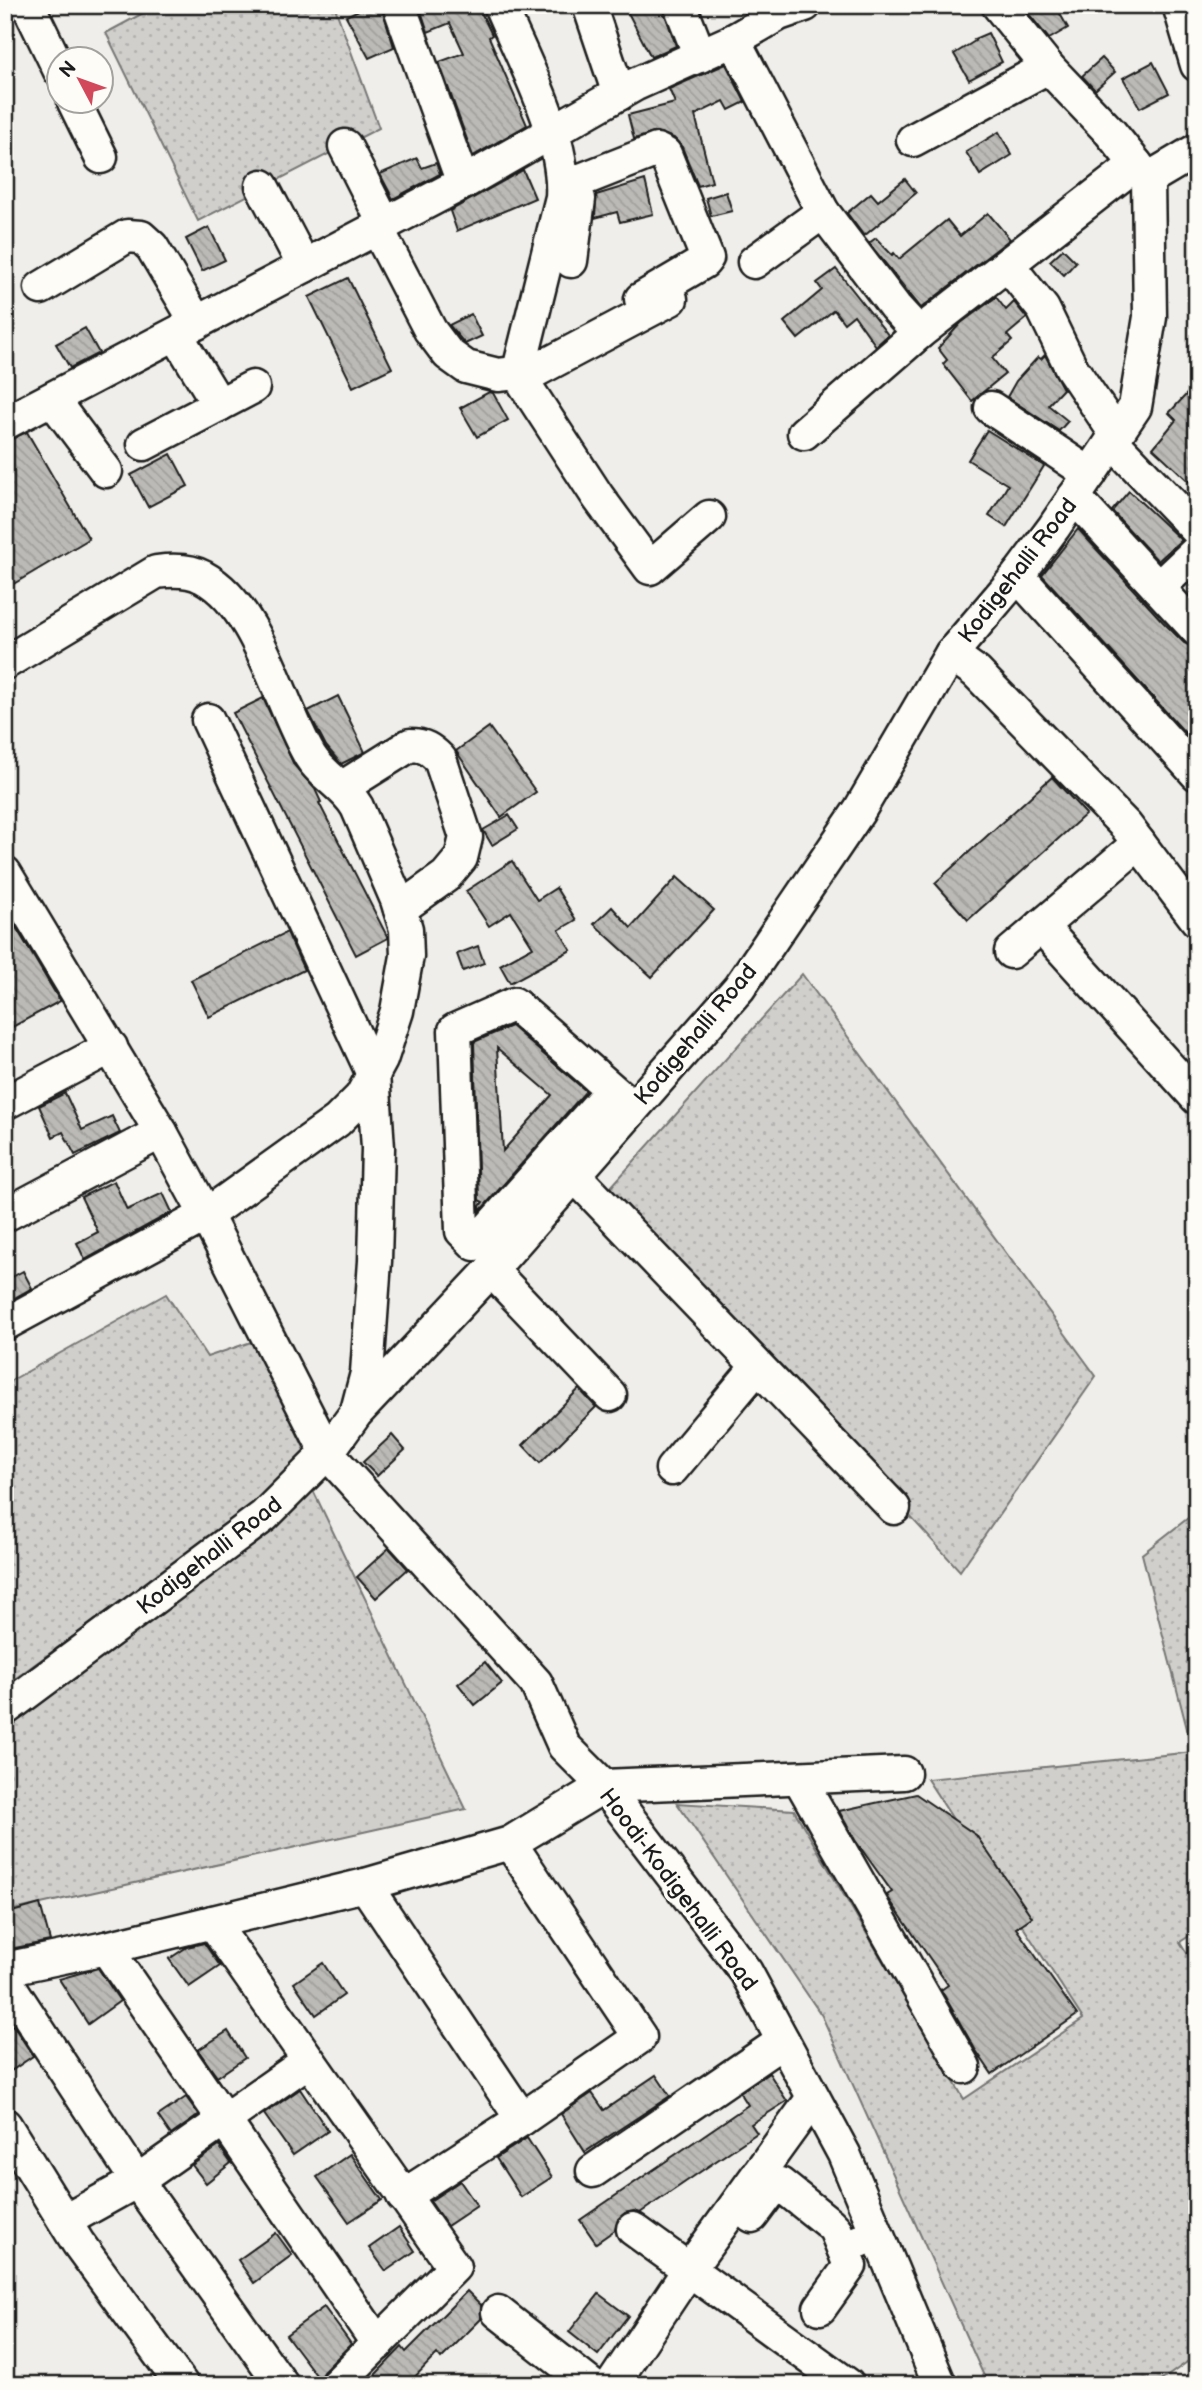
<svg xmlns="http://www.w3.org/2000/svg" width="1202" height="2390" viewBox="0 0 1202 2390" font-family="'Balsamiq Sans',sans-serif">
  <style>
    .grass { fill: url(#grass-dots); stroke: #767674; stroke-width: 2 }
    .building { fill: url(#building-back-hatch); stroke: #1c1c1c; stroke-width: 2; fill-rule: evenodd }
    .lines { fill: none; stroke-linecap: round; stroke-linejoin: round }
    .minor-casing { stroke: #1c1c1c; stroke-width: 37 }
    .path { stroke: #1c1c1c; stroke-width: 3.5; stroke-dasharray: 2 5; stroke-linecap: butt }
    .minor { stroke: #fdfcf7; stroke-width: 32 }
    .labels { text-anchor: middle; stroke-width: 7; stroke-linejoin: round; paint-order: stroke }
    .street-label { font-size: 23px; fill: #1c1c1c; stroke: #fdfcf7 }
  </style>
  <defs>
    <pattern id="grass-dots" width="8" height="8" patternUnits="userSpaceOnUse" patternTransform="scale(1.75)"><rect width="8" height="8" fill="#d0cfcc"/><path d="M2 2h.1M6 6h.1" fill="none" stroke="#b2b1af" stroke-width="1.8" stroke-linecap="round"/></pattern>
    <pattern id="building-back-hatch" width="6" height="6" patternUnits="userSpaceOnUse" patternTransform="scale(1.75)"><rect width="6" height="6" fill="#bbbab6"/><path d="M-1 5l2 2M0 0l6 6M5-1l2 2" fill="none" stroke="#a09f9c"/></pattern>
  </defs>
  <rect width="100%" height="100%" fill="#f0eeea"/>
  <filter id="ink" filterUnits="userSpaceOnUse"><feTurbulence type="fractalNoise" baseFrequency=".0143" numOctaves="2"/><feDisplacementMap in="SourceGraphic" scale="14" xChannelSelector="R" yChannelSelector="G"/><feConvolveMatrix kernelMatrix="1 2 1 2 8 2 1 2 1" color-interpolation-filters="sRGB"/></filter>
  <g filter="url(#ink)">
    <g class="grass">
      <path d="M158,5h176l45,123 -181,93 -92,-188z"/>
      <path d="M802,974l294,402 -136,195 -350,-383z"/>
      <path d="M166,1294l41,63 47,-16 57,122 -306,223v-302z"/>
      <path d="M312,1488l154,321 -461,103v-183z"/>
      <path d="M1197,1511v238l-3,3 3,1v178l-17,11 17,27v386l-42,30h-167l-166,-369 -145,-213 117,7 170,289 119,-80 -156,-240 266,-27 -51,-198z"/>
    </g>
    <g class="building">
      <path d="M369,5h12l13,42 -25,11 -23,-42z"/>
      <path d="M419,5h63l1,4 -3,1 12,25 -3,2 38,88 -54,31 -34,-94 25,-9 -14,-30 -22,9z"/>
      <path d="M624,5h38l14,41 -25,11z"/>
      <path d="M1041,5h14l13,23 -19,11 -21,-26z"/>
      <path d="M988,33l14,29 -33,18 -15,-26 21,-13 -1,-2z"/>
      <path d="M1102,58l13,14 -20,18 -13,-14z"/>
      <path d="M1153,62l16,31 -29,15 -17,-30z"/>
      <path d="M726,64l19,38 -16,8 -5,-9 -29,14 17,67 -14,4 -16,-39 -8,-9 -17,-6 -23,7 -6,-24 47,-12 -6,-14z"/>
      <path d="M999,132l13,23 -32,20 -14,-23z"/>
      <path d="M417,158l5,10 14,-5 4,11 -47,25 -13,-25z"/>
      <path d="M523,170l12,28 -78,33 -7,-20z"/>
      <path d="M905,179l11,14 -52,43 -17,-23 24,-20 7,8z"/>
      <path d="M645,180l8,34 -33,8 -3,-10 -22,6 1,-23z"/>
      <path d="M726,192l6,19 -21,5 -5,-18z"/>
      <path d="M988,213l22,26 -89,69 -52,-65 7,-5 16,17 2,-2 5,6 48,-39 13,16z"/>
      <path d="M209,227l16,33 -23,11 -16,-32z"/>
      <path d="M1063,249l13,13 -12,13 -14,-14z"/>
      <path d="M836,269l52,66 -12,11 -22,-31 -10,8 -10,-13 -36,29 -14,-17 38,-32 -5,-7z"/>
      <path d="M348,278l44,90 -39,19 -44,-90z"/>
      <path d="M996,297l10,13 8,-8 13,16 -20,17 5,6 -20,17 13,16 -33,27 -29,-37 4,-4 -9,-12 23,-25z"/>
      <path d="M471,314l11,22 -17,8 -16,-19z"/>
      <path d="M85,328l14,25 -29,15 -14,-24z"/>
      <path d="M1045,355l18,34 -15,16 20,16 -9,10 -52,-34 9,-16 22,-24 3,2z"/>
      <path d="M1197,383v106l-44,-41 23,-28 -7,-7z"/>
      <path d="M489,392l4,1 15,27 -31,17 -17,-29z"/>
      <path d="M987,430l57,36 -38,61 -17,-11 19,-31 -40,-25z"/>
      <path d="M27,432l62,107 -84,50v-148z"/>
      <path d="M171,454l17,32 -40,21 -17,-32z"/>
      <path d="M1129,491l52,49 -23,21 -46,-50z"/>
      <path d="M1078,529l85,93 21,21 11,5 -7,7 9,10v63l-9,8 -146,-161z"/>
      <path d="M338,696l27,56 -24,12 -15,-18 -18,-35z"/>
      <path d="M263,698l31,67 21,24 6,13 -2,1 69,135 -32,17 -123,-242z"/>
      <path d="M489,727l47,65 -35,25 -45,-66z"/>
      <path d="M1052,777l34,37 -118,106 -33,-37z"/>
      <path d="M509,815l9,14 -26,16 -9,-15z"/>
      <path d="M512,861l25,39 19,-12 20,32 -17,10 12,20 -61,33 -10,-18 33,-18 -22,-35 -22,14 -23,-35z"/>
      <path d="M677,877l37,33 -62,67 -58,-53 18,-17 19,21z"/>
      <path d="M5,909l55,92 -55,30z"/>
      <path d="M287,932l17,38 -95,47 -18,-37z"/>
      <path d="M478,946l6,17 -21,8 -6,-17z"/>
      <path d="M511,1026l75,65 -106,120v-5l3,-4 -4,-2 -5,-158zM497,1048l55,47 -49,56z"/>
      <path d="M65,1093l17,37 30,-14 8,17 -45,22 -12,-23 -10,5 -14,-31z"/>
      <path d="M114,1181l13,29 36,-17 9,19 -87,48 -8,-17 21,-11 -17,-35z"/>
      <path d="M23,1271l9,17 -23,13 -4,-6v-14z"/>
      <path d="M579,1389l17,18 -56,56 -17,-18z"/>
      <path d="M392,1435l13,15 -28,26 -14,-14z"/>
      <path d="M389,1548l19,21 -32,29 -19,-21z"/>
      <path d="M485,1662l17,21 -27,22 -17,-21z"/>
      <path d="M916,1794l60,41 56,82 -16,11 61,87 -85,59 -17,-25 -34,-59 7,-5 -59,-86 -2,-4 5,-3 -37,-52 -16,-29z"/>
      <path d="M40,1904l10,37 -45,9v-36z"/>
      <path d="M204,1943l16,23 -31,21 -20,-28 18,-12z"/>
      <path d="M323,1963l21,32 -28,20 -22,-32z"/>
      <path d="M98,1968l22,33 -32,23 -29,-45z"/>
      <path d="M13,2025l20,31 -28,19v-45z"/>
      <path d="M228,2031l17,27 -28,19 -19,-27z"/>
      <path d="M769,2073l18,28 -36,23 6,9 -117,80 -6,-2 -9,2 -7,6 -3,11 -19,13 -16,-23 168,-115 -8,-13z"/>
      <path d="M656,2075l14,21 -85,56 -24,-38 31,-21 12,17z"/>
      <path d="M300,2089l28,42 -35,24 -29,-41z"/>
      <path d="M186,2097l13,18 -28,20 -13,-19z"/>
      <path d="M527,2138l25,39 -31,20 -25,-39z"/>
      <path d="M219,2146l12,17 -25,20 -14,-18z"/>
      <path d="M350,2154l32,46 -33,22 -32,-45z"/>
      <path d="M460,2181l17,25 -30,20 -17,-25z"/>
      <path d="M399,2227l16,24 -29,20 -17,-23z"/>
      <path d="M276,2233l16,22 -38,28 -16,-23z"/>
      <path d="M467,2291l14,14v14l-40,40 -4,-5 -30,31h-22l-10,-10 27,-28 4,5z"/>
      <path d="M599,2294l29,22 -30,39 -29,-23z"/>
      <path d="M324,2307l27,37 -28,28 -4,7 -33,-44z"/>
    </g>
    <g class="lines">
      <g class="minor-casing">
        <g id="minor">
          <path d="M28,5l32,66"/>
          <path d="M399,5l64,178"/>
          <path d="M500,5c23,56 66,132 62,192l-44,177 80,123 52,71 59,-51"/>
          <path d="M589,5l30,89"/>
          <path d="M680,5l20,51"/>
          <path d="M998,5l50,62 62,65 38,47"/>
          <path d="M1179,5l18,60"/>
          <path d="M734,40l89,172 72,95 24,26 217,-169"/>
          <path d="M74,102l27,55"/>
          <path d="M913,140l135,-73"/>
          <path d="M345,146l39,77"/>
          <path d="M563,180h18l76,-30 8,4 42,104 -3,4 -63,37"/>
          <path d="M262,186l42,80"/>
          <path d="M377,228l53,102 18,24 18,13 32,8 37,-4 136,-72"/>
          <path d="M571,261l8,-62"/>
          <path d="M754,262l69,-50"/>
          <path d="M1008,265l35,44 28,58 45,67"/>
          <path d="M41,288l86,-52 14,1 11,10 45,76"/>
          <path d="M176,334l43,71"/>
          <path d="M52,399l54,72"/>
          <path d="M991,408l99,66"/>
          <path d="M5,423l458,-240 171,-98 100,-45 45,-26 26,-9"/>
          <path d="M804,433l115,-100"/>
          <path d="M1112,441l85,89"/>
          <path d="M144,444l109,-57"/>
          <path d="M1074,497l123,133"/>
          <path d="M1019,574l8,12 170,188"/>
          <path d="M1158,588l39,-37"/>
          <path d="M951,654l25,18 150,154 71,94"/>
          <path d="M5,663l151,-91c15,-2 33,-3 47,5 56,30 76,127 107,179 12,20 35,30 47,51l40,93 9,29 1,27 -10,55 -16,49 -20,37 -24,24 -131,94 -201,109"/>
          <path d="M208,720l165,354 5,74 -3,113 -8,112 -10,38"/>
          <path d="M343,787l67,-42c14,0 20,4 30,14l26,78 -5,21 -15,18 -46,33"/>
          <path d="M5,873l156,259 45,83 121,238 209,230 28,63 40,40 142,186 98,182 96,231"/>
          <path d="M1041,926l156,172"/>
          <path d="M1011,952l128,-109"/>
          <path d="M612,1090l-137,154 -13,-13 -7,-201 59,-26 119,104"/>
          <path d="M5,1103l106,-56"/>
          <path d="M574,1175l320,333"/>
          <path d="M5,1215l156,-83"/>
          <path d="M491,1270l119,125"/>
          <path d="M672,1469l85,-102"/>
          <path d="M5,1709l259,-193 63,-63 29,-40 135,-143 248,-282 120,-177 92,-157 68,-80 35,-47 81,-120 15,-90 -2,-138 49,-29"/>
          <path d="M799,1778l165,289"/>
          <path d="M365,1885l157,234"/>
          <path d="M212,1922l242,345 -118,118"/>
          <path d="M106,1948l272,396"/>
          <path d="M5,1969l101,-21 259,-63 145,-42 94,-57 300,-13"/>
          <path d="M5,1979l132,202 145,204"/>
          <path d="M5,2125l73,118 104,142"/>
          <path d="M593,2171l190,-130"/>
          <path d="M403,2196l119,-77 118,-82 -130,-194"/>
          <path d="M752,2216l23,-31 5,-1 50,40 5,5 8,19"/>
          <path d="M65,2221l72,-40 171,-120"/>
          <path d="M633,2229l215,156"/>
          <path d="M820,2308l30,-42 -7,-18 17,-7"/>
          <path d="M498,2312l93,73"/>
          <path d="M612,2385l76,-114 125,-173"/>
        </g>
      </g>
      <path class="path" d="M5,1009l2,-1"/>
      <use href="#minor" class="minor"/>
    </g>
  </g>
  <g class="labels">
    <g class="street-label">
      <text transform="translate(1017 570) rotate(-52)" y="8">Kodigehalli Road</text>
      <text transform="translate(695 1034) rotate(-50)" y="8">Kodigehalli Road</text>
      <text transform="translate(209 1555) rotate(-38)" y="8">Kodigehalli Road</text>
      <text transform="translate(679 1889) rotate(53)" y="8">Hoodi-Kodigehalli Road</text>
    </g>
  </g>
  <rect width="1202" height="2390" fill="none" stroke="#fdfcf7" stroke-width="28"/>
  <rect x="14" y="14" width="1174" height="2362" fill="none" stroke="#1c1c1c" stroke-width="2.5" filter="url(#ink)"/>
  <g transform="translate(80 80) rotate(311)"><circle r="33" fill="#fdfcf7" stroke="#a3a29f" stroke-width="2"/>
  <path d="M0-5L12 26L0 18L-12 26Z" fill="#d1495b"/>
  <text y="-10" font-size="19" font-weight="bold" text-anchor="middle" fill="#1c1c1c">N</text>
  </g>
</svg>
